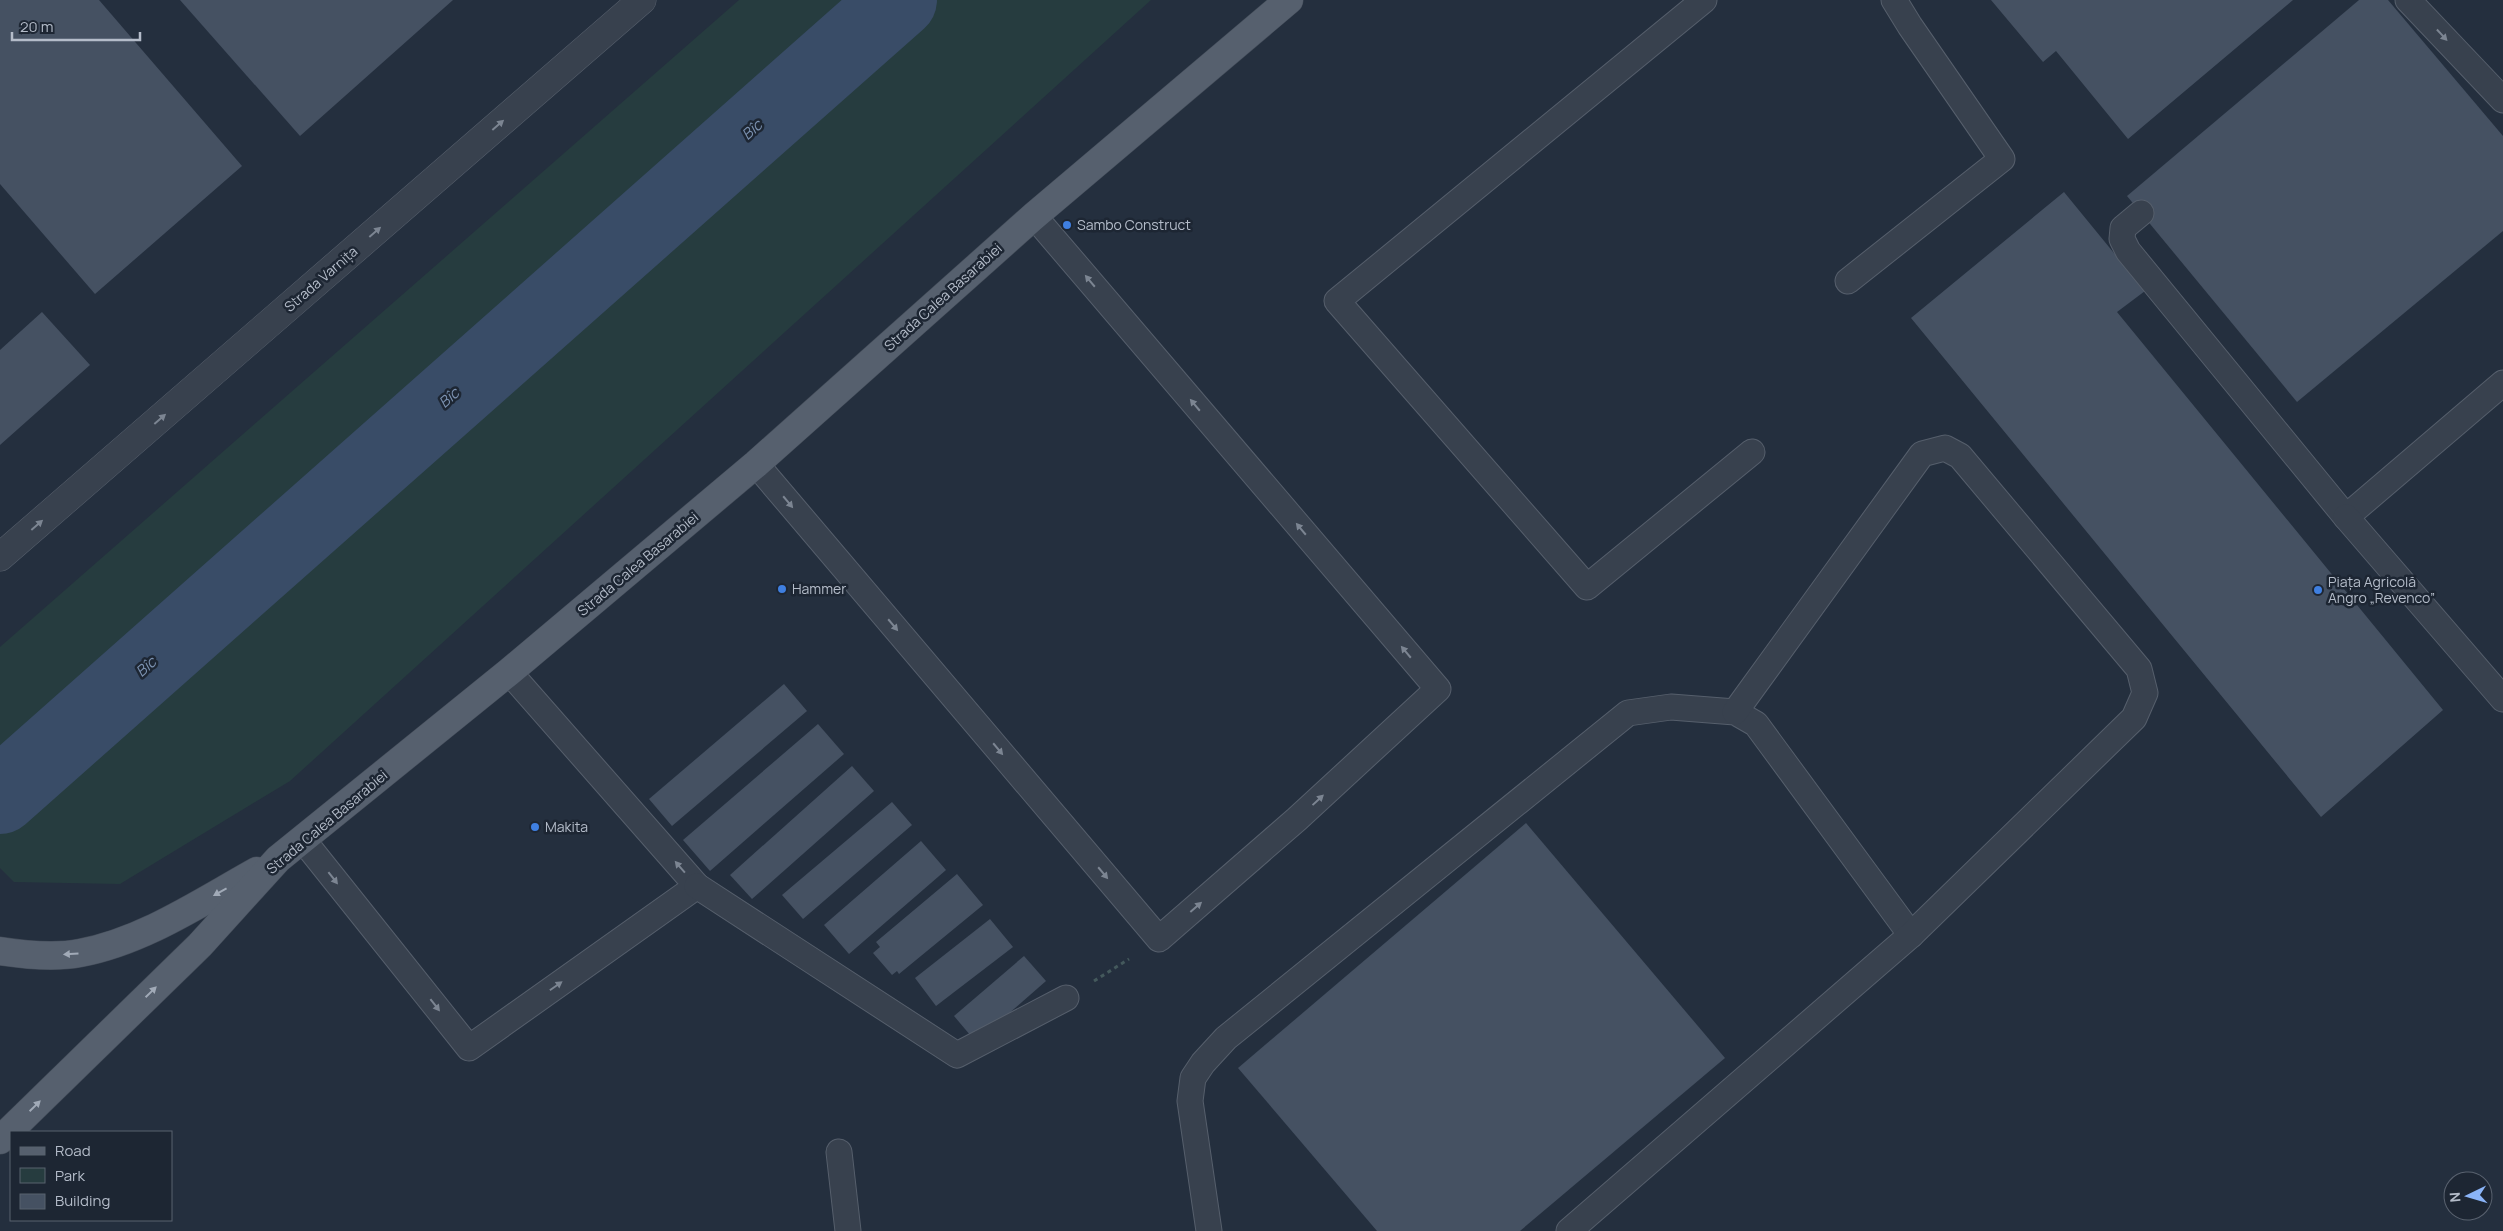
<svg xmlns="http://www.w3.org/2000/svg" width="2503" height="1231" viewBox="0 0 2503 1231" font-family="Manrope,sans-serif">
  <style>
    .green { fill: #263c3f }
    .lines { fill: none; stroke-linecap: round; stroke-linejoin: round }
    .river { stroke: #394c67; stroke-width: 76 }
    .building { fill: #455162 }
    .service-casing { stroke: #565f6c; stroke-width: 27 }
    .tertiary-casing { stroke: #565f6c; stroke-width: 29 }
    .primary-casing { stroke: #414a57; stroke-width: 29 }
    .path { stroke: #44595c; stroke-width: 3; stroke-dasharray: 4 4; stroke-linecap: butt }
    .service { stroke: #38414e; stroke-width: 25 }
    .tertiary { stroke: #38414e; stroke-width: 28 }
    .primary { stroke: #56606e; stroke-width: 28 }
    .oneway { fill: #7c8592 }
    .oneway2 { fill: #a1aab7 }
    .shop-dot { fill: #3f7fe0; stroke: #1d2633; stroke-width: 2 }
    .labels { text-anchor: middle; stroke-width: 5; stroke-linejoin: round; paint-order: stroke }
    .poi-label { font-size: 14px; fill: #b4bcc9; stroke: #1d2633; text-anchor: start }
    .street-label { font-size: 14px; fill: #b4bcc9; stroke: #1d2633 }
    .water-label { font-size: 15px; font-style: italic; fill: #7c92b1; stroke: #1d2633 }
  </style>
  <rect width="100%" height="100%" fill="#242f3e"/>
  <path class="green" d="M739,0h412l-861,781 -170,103 -106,-2 -14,-14v-221z"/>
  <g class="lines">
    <path class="river" d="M0,796l899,-796"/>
  </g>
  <g class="building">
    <path d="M0,0h99l143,166 -147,128 -95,-110z"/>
    <path d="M180,0h273l-153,136z"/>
    <path d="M1991,0h302l-165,139 -72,-88 -13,11z"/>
    <path d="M2359,0h29l115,136v95l-206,171 -170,-206z"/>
    <path d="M2064,192l81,99 -28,21 326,398 -122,107 -410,-499z"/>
    <path d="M42,312l48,53 -90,80v-95z"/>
    <path d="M784,684l23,27 -135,115 -23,-27z"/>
    <path d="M818,724l26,30 -134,117 -27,-31z"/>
    <path d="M852,766l22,25 -122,108 -22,-24z"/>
    <path d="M892,802l20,23 -109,94 -21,-24z"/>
    <path d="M1526,823l199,235 -205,173h-143l-139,-163z"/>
    <path d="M921,841l25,29 -97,84 -25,-29z"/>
    <path d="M957,874l26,31 -84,69 -2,-3 -5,4 -19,-22 7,-6 -4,-5z"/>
    <path d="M990,919l23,28 -77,59 -21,-28z"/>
    <path d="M1024,956l22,25 -70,61 -22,-26z"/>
  </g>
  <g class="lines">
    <g class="service-casing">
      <g id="service">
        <path d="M1704,0l-367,301 250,286 165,-135"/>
        <path d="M2408,0l95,100"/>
        <path d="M2141,213l-18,15 -1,11 6,12 218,266 157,-134"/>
        <path d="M1848,281l154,-122 -92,-133 -16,-26"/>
        <path d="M756,464l403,475 138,-120 141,-130 -404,-473"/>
        <path d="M2346,517l157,182"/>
        <path d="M303,840l166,208 228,-162 -188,-214"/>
        <path d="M697,886l260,169 109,-57"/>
        <path d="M839,1152l9,79"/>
        <path d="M1209,1231l-19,-130 3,-23 10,-15 23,-25 402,-325 43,-6 64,5 21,12 155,211"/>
        <path d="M1569,1231l342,-296 223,-217 11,-25 -6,-24 -179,-213 -15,-8 -23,6 -187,258"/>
      </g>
    </g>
    <g class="tertiary-casing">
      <path id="tertiary" d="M0,557l642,-557"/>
    </g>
    <g class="primary-casing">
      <g id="primary">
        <path d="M0,951c26,4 54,7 80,2 64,-12 121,-51 177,-82"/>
        <path d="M0,1140l200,-195 78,-86 231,-187 247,-208 278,-248 255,-216"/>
      </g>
    </g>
    <path class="path" d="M1094,981l35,-22"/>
    <use href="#service" class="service"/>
    <use href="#tertiary" class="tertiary"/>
    <use href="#primary" class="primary"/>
  </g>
  <defs><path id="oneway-solid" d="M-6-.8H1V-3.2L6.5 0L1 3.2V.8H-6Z" transform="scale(1.25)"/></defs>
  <g class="oneway">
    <use href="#oneway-solid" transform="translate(2442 35) rotate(47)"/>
    <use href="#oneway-solid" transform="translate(498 125) rotate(-41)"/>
    <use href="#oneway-solid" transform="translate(375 232) rotate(-41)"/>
    <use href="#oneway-solid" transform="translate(1090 281) rotate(-130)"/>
    <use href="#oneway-solid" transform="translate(1195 405) rotate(-130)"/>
    <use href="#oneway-solid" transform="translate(160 419) rotate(-41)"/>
    <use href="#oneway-solid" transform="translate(788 502) rotate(50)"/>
    <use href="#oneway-solid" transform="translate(37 525) rotate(-41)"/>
    <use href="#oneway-solid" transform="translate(1301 529) rotate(-130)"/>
    <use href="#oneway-solid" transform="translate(893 625) rotate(50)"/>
    <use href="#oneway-solid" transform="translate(1406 652) rotate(-130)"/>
    <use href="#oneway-solid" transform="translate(998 749) rotate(50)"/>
    <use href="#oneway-solid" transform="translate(1318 800) rotate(-43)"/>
    <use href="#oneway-solid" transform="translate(680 867) rotate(-131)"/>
    <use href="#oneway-solid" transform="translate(1103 873) rotate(50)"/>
    <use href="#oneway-solid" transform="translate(333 878) rotate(52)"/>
    <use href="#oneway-solid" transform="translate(1196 907) rotate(-41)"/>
    <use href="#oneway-solid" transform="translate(556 986) rotate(-35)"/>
    <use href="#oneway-solid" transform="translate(435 1005) rotate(52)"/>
  </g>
  <g class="oneway2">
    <use href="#oneway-solid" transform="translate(220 892) rotate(151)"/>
    <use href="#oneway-solid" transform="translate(71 954) rotate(177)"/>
    <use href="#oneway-solid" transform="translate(151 992) rotate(-44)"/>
    <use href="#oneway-solid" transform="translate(35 1106) rotate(-44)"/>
  </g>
  <g class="shop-dot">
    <circle cx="1067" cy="225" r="5"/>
    <circle cx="782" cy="589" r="5"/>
    <circle cx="2318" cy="590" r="5"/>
    <circle cx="535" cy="827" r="5"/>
  </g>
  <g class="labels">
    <g class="poi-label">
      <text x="1077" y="230">Sambo Construct</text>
      <text x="2328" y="587">Piața Agricolă<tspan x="2328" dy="16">Angro „Revenco”</tspan></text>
      <text x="792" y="594">Hammer</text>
      <text x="545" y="832">Makita</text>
    </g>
    <g class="street-label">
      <text transform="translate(321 279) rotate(-41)" y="5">Strada Varnița</text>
      <text transform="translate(943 297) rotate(-42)" y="5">Strada Calea Basarabiei</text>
      <text transform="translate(638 564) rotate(-40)" y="5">Strada Calea Basarabiei</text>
      <text transform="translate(327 822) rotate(-40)" y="5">Strada Calea Basarabiei</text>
    </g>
    <g class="water-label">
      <text transform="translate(752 130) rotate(-42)" y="5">Bîc</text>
      <text transform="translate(449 398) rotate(-42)" y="5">Bîc</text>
      <text transform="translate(146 667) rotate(-42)" y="5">Bîc</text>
    </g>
  </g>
  <rect x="10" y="1131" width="162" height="90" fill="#1d2633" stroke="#59626f"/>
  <rect x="20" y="1147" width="25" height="8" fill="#56606e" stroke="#59626f"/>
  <text x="55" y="1156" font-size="15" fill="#b4bcc9">Road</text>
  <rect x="20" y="1168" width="25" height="15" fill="#263c3f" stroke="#59626f"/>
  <text x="55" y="1181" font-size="15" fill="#b4bcc9">Park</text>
  <rect x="20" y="1194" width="25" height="15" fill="#455162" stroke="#59626f"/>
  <text x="55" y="1206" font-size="15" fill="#b4bcc9">Building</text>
  <g transform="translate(2468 1196) rotate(265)"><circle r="24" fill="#1d2633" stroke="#59626f"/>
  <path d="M0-4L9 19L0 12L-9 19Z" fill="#8ab4f8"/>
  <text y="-8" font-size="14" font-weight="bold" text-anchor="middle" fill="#b4bcc9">N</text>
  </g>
  <path d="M12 32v8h128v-8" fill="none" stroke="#b4bcc9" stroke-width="2.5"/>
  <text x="20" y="32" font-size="15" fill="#b4bcc9" stroke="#1d2633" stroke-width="4" paint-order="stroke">20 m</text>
</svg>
